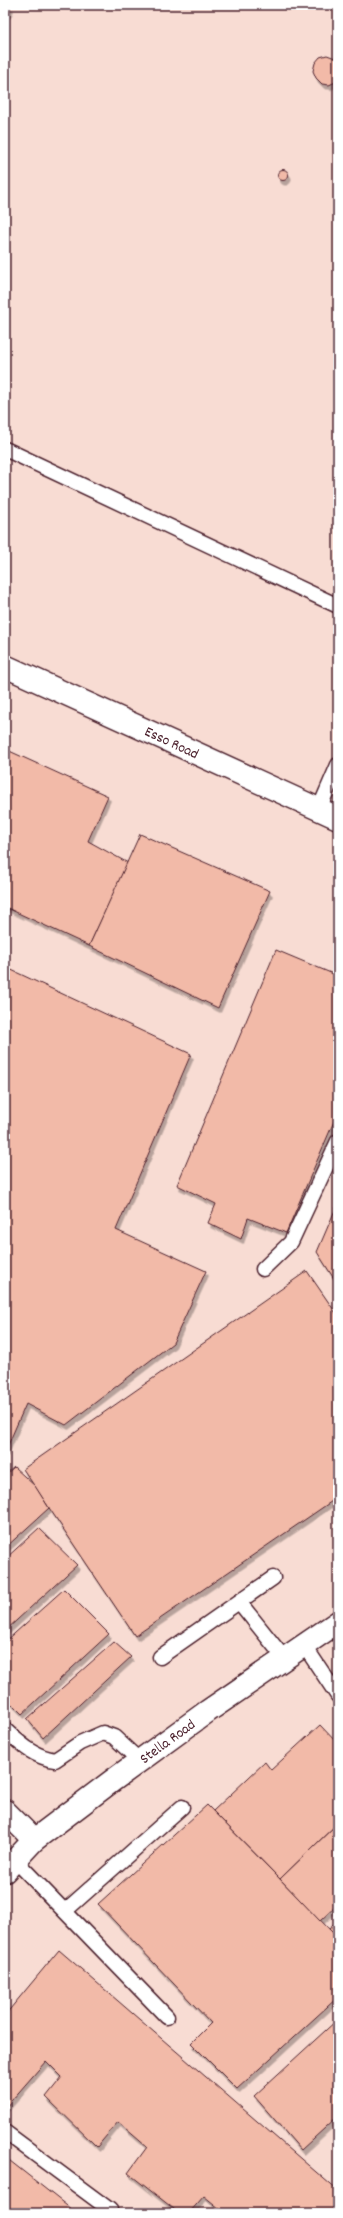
<svg xmlns="http://www.w3.org/2000/svg" width="343" height="2218" viewBox="0 0 343 2218" font-family="Dekko,sans-serif">
  <style>
    .built { fill: #f8dcd3 }
    .building { fill: #f2baa8; stroke: #4a1f2b; filter: url(#shadow) }
    .lines { fill: none; stroke-linecap: round; stroke-linejoin: round }
    .service-casing { stroke: #4a1f2b; stroke-width: 17 }
    .minor-casing { stroke: #4a1f2b; stroke-width: 25 }
    .service { stroke: #fff; stroke-width: 14 }
    .minor { stroke: #fff; stroke-width: 22 }
    .labels { text-anchor: middle; stroke-width: 4; stroke-linejoin: round; paint-order: stroke }
    .street-label { font-size: 15px; fill: #4a1f2b; stroke: #fff }
  </style>
  <defs>
    <filter id="shadow"><feDropShadow dx="2.5" dy="4.5" stdDeviation="0" flood-color="#0004"/></filter>
  </defs>
  <rect width="100%" height="100%" fill="#fbeae5"/>
  <filter id="ink" filterUnits="userSpaceOnUse"><feTurbulence type="fractalNoise" baseFrequency=".025" numOctaves="2"/><feDisplacementMap in="SourceGraphic" scale="8" xChannelSelector="R" yChannelSelector="G"/><feConvolveMatrix kernelMatrix="1 2 1 2 8 2 1 2 1" color-interpolation-filters="sRGB"/></filter>
  <g filter="url(#ink)">
    <rect class="built" x="5" y="5" width="333" height="2208"/>
    <g class="building">
      <path d="M5,5l6,1 -3,7 -3,2z"/>
      <path d="M327,55l11,4v22l-9,4 -7,-1 -6,-6 -3,-7 2,-8 5,-6z"/>
      <circle cx="283" cy="175" r="5.5"/>
      <path d="M5,749l103,47 -20,45 40,22 -39,83 -84,-39z"/>
      <path d="M140,834l130,57 -52,117 -129,-62z"/>
      <path d="M276,950l62,26v136l-52,121 -38,-15 -7,21 -33,-16 8,-19 -39,-19z"/>
      <path d="M5,967l186,87 -75,176 90,41 -33,72 -107,82 -40,-21 -21,48z"/>
      <path d="M338,1203v82l-21,-33z"/>
      <path d="M307,1271l31,45v181l-203,139 -112,-167z"/>
      <path d="M14,1467l21,19 14,22 -44,40v-73z"/>
      <path d="M39,1528l38,37 -72,66v-72z"/>
      <path d="M64,1589l45,45 -87,80 -17,-17v-55z"/>
      <path d="M114,1642l17,15 -88,81 -16,-19z"/>
      <path d="M320,1725l18,19v79l-58,56 -67,-68 52,-49 6,8z"/>
      <path d="M207,1805l131,133v59l-101,92 -46,-46 20,-20 -113,-119z"/>
      <path d="M338,1823v81l-18,17 -40,-42z"/>
      <path d="M338,1921v17l-9,-9z"/>
      <path d="M59,1950l279,241v22h-113l-21,-17 -15,17h-10l-51,-40 19,-26 -29,-25 -21,25 -51,-50 16,-20 -16,-16 -41,47v-93z"/>
      <path d="M338,2019v97l-37,34 -47,-54z"/>
      <path d="M5,2157l71,56h-71z"/>
    </g>
    <g class="lines">
      <g class="service-casing">
        <g id="service">
          <path d="M5,449l333,157"/>
          <path d="M319,809l19,-44"/>
          <path d="M263,1269l28,-27 47,-101"/>
          <path d="M240,1603l44,55"/>
          <path d="M304,1645l34,51"/>
          <path d="M160,1657l113,-79"/>
          <path d="M5,1730c16,14 29,27 50,30l25,-17 23,-10 11,4 26,24"/>
          <path d="M15,1860l152,157"/>
          <path d="M65,1911l117,-104"/>
          <path d="M5,2132l105,78"/>
        </g>
      </g>
      <g class="minor-casing">
        <g id="minor">
          <path d="M5,666l333,152"/>
          <path d="M5,1811l29,29"/>
          <path d="M5,1871l29,-31 78,-59 96,-70 130,-89"/>
        </g>
      </g>
      <use href="#service" class="service"/>
      <use href="#minor" class="minor"/>
    </g>
  </g>
  <g class="labels">
    <g class="street-label">
      <text transform="translate(172 742) rotate(25)" y="5">Esso Road</text>
      <text transform="translate(167 1741) rotate(-36)" y="5">Stella Road</text>
    </g>
  </g>
  <rect width="343" height="2218" fill="none" stroke="#fff" stroke-width="20"/>
  <rect x="10" y="10" width="323" height="2198" fill="none" stroke="#4a1f2b" stroke-width="1.5" filter="url(#ink)"/>
</svg>
